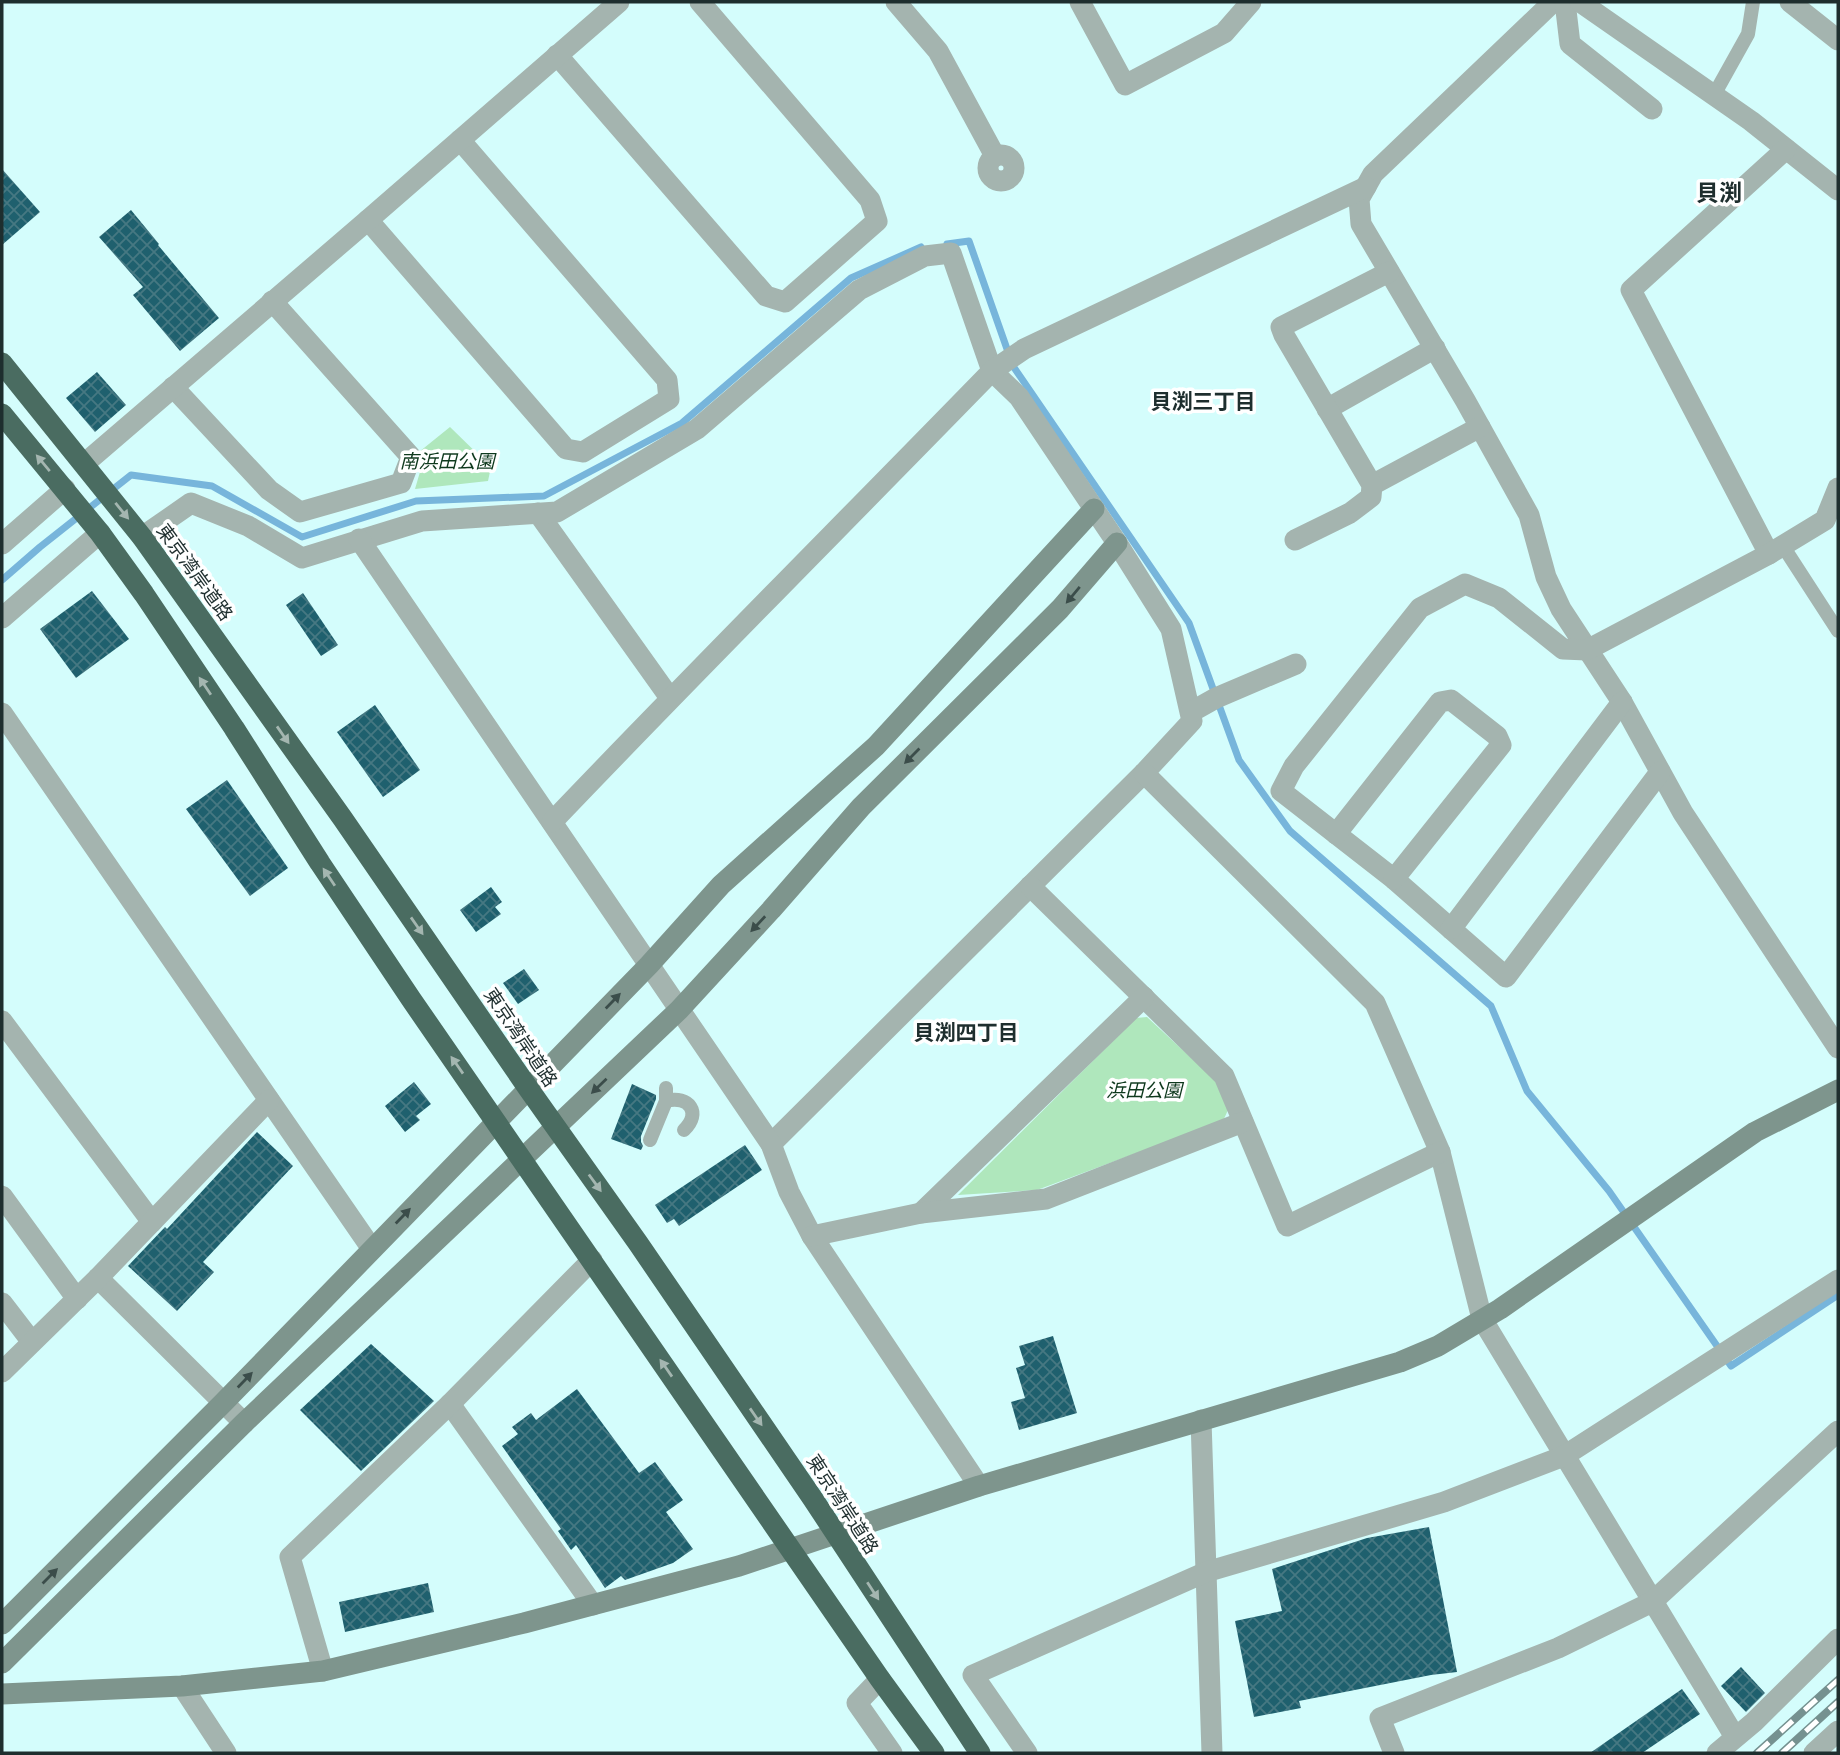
<svg xmlns="http://www.w3.org/2000/svg" width="1840" height="1755" viewBox="0 0 1840 1755" font-family="'PT Serif','Noto Sans JP',serif">
  <style>
    .park { fill: #afe7bc }
    .lines { fill: none; stroke-linecap: round; stroke-linejoin: round }
    .stream { stroke: #77b5db; stroke-width: 7 }
    .building { fill: url(#building-cross-hatch) }
    .lane { stroke: #a4b4af; stroke-width: 14 }
    .street { stroke: #a4b4af; stroke-width: 21 }
    .secondary { stroke: #7e958d; stroke-width: 21 }
    .highway { stroke: #4a6c61; stroke-width: 21 }
    .rail-casing { stroke: #759190; stroke-width: 8 }
    .rail { stroke: #fff; stroke-width: 5; stroke-dasharray: 16; stroke-linecap: butt }
    .oneway { fill: #a4b6b0 }
    .oneway2 { fill: #3b4d4a }
    .labels { text-anchor: middle; stroke-width: 7; stroke-linejoin: round; paint-order: stroke }
    .park-label { font-size: 19px; font-style: italic; fill: #0e391d; stroke: #fff }
    .street-label { font-size: 19px; fill: #1e2e2e; stroke: #fff }
    .neighbourhood-label { font-size: 21px; font-weight: bold; fill: #1e2e2e; stroke: #fff }
    .quarter-label { font-size: 23px; font-weight: bold; fill: #1e2e2e; stroke: #fff }
  </style>
  <defs>
    <pattern id="building-cross-hatch" width="8" height="8" patternUnits="userSpaceOnUse" patternTransform="scale(1.75)"><rect width="8" height="8" fill="#1f606e"/><path d="M0 0l8 8M0 8l8-8" fill="none" stroke="#467882"/></pattern>
  </defs>
  <rect width="100%" height="100%" fill="#d4fdfc"/>
  <g class="park">
    <path d="M450,427l41,40 -3,14 -73,8 7,-24 -3,-13z"/>
    <path d="M1147,1017l68,63 13,30 -5,11 -186,69 -79,5 178,-177z"/>
  </g>
  <g class="lines">
    <g class="stream">
      <path d="M947,244l22,-3 44,125 176,257 50,137 51,71 201,175 36,85 82,100 122,175 107,-71"/>
      <path d="M2,580l38,-33 91,-72 81,11 90,51 114,-36 128,-5 138,-73 169,-145 70,-31"/>
    </g>
  </g>
  <g class="building">
    <path d="M2,169l38,43 -38,33z"/>
    <path d="M131,210l28,34 -1,1 61,73 -39,33 -47,-56 10,-8 -44,-50z"/>
    <path d="M97,372l29,33 -31,27 -29,-34z"/>
    <path d="M92,591l37,48 -53,39 -36,-49z"/>
    <path d="M303,593l35,52 -17,11 -35,-51z"/>
    <path d="M375,705l45,65 -37,27 -46,-65z"/>
    <path d="M227,780l61,88 -38,28 -64,-87z"/>
    <path d="M491,887l11,15 -7,5 6,7 -25,18 -16,-22z"/>
    <path d="M524,969l15,21 -21,14 -15,-21z"/>
    <path d="M414,1082l17,22 -15,12 4,4 -15,12 -20,-26z"/>
    <path d="M632,1084l24,11v4l-15,37v6l2,4 -2,4 -30,-11z"/>
    <path d="M257,1132l36,34 -90,96 11,10 -37,39 -49,-45 37,-39 2,2z"/>
    <path d="M745,1145l17,25 -83,56 -5,-7 -7,4 -12,-18z"/>
    <path d="M1053,1336l24,77 -58,17 -8,-28 14,-4 -9,-30 9,-3 -6,-19z"/>
    <path d="M371,1344l63,57 -73,70 -61,-61z"/>
    <path d="M577,1389l62,84 16,-11 28,38 -17,12 27,37 -20,14 -48,17 -4,-4 -16,12 -29,-43 -5,5 -13,-19 3,-2 -59,-83 16,-12 -6,-7 19,-14 5,7z"/>
    <path d="M1429,1527l28,145 -26,3 -132,26 2,7 -47,9 -19,-96 47,-10 -10,-42 95,-31z"/>
    <path d="M428,1583l6,29 -89,20 -6,-30z"/>
    <path d="M1741,1667l24,26 -19,19 -25,-26z"/>
    <path d="M1682,1689l18,25 -58,39h-52z"/>
  </g>
  <g class="lines">
    <g class="lane">
      <path d="M1714,95l34,-61 5,-32"/>
      <path d="M1783,546l55,85"/>
      <path d="M666,1101c23,-6 36,12 18,29"/>
      <path d="M650,1140l16,-39v-13"/>
    </g>
    <g class="street">
      <path d="M896,2l42,49 57,105"/>
      <path d="M1080,2l45,83 99,-52 27,-31"/>
      <path d="M1553,2l-180,172 -14,25 2,25 104,176 64,115 17,62 15,32 61,93 61,111 155,235"/>
      <path d="M1565,2l5,42 82,65"/>
      <path d="M1580,2l171,119 87,69"/>
      <path d="M1790,2l48,38"/>
      <path d="M557,55l209,241 19,6 92,-81 -7,-21 -170,-198"/>
      <circle cx="1001" cy="168" r="13"/>
      <path d="M368,220l198,229 17,3 86,-53 -2,-19 -207,-240"/>
      <path d="M173,387l96,103 31,22 101,-29 10,-26 -139,-156"/>
      <path d="M1327,409l108,-61"/>
      <path d="M84,464l284,-244 251,-218"/>
      <path d="M1372,485l108,-58"/>
      <path d="M538,513l132,185"/>
      <path d="M142,537l49,-34 57,23 54,32 120,-37 135,-9 140,-83 162,-139 66,-34 26,-3 41,118 27,26 98,146 54,86 21,92 -48,52 -373,371"/>
      <path d="M359,539l412,605 18,48 23,44 167,250"/>
      <path d="M1295,540l55,-27 21,-16 1,-12 -88,-150 -3,-8 108,-55"/>
      <path d="M2,544l63,-55"/>
      <path d="M1769,554l-138,-264 155,-141"/>
      <path d="M2,618l98,-85"/>
      <path d="M1191,712l25,-14 80,-34"/>
      <path d="M2,713l370,536"/>
      <path d="M1660,772l-154,205 -112,-98 -113,-88 13,-25 126,-158 45,-24 34,14 64,51 24,1 182,-96 56,-34 13,-32"/>
      <path d="M1144,773l231,230 65,149 42,167 253,418"/>
      <path d="M552,822c145,-152 293,-300 440,-451l32,-22 342,-162"/>
      <path d="M1336,834l104,-132 11,-2 46,36 4,9 -107,134"/>
      <path d="M1030,886l194,190 63,150 153,-74"/>
      <path d="M1451,929l171,-227"/>
      <path d="M2,1021l150,201"/>
      <path d="M2,1196l75,103"/>
      <path d="M921,1213l223,-216"/>
      <path d="M812,1236l109,-23 125,-14 197,-77"/>
      <path d="M98,1278l146,145"/>
      <path d="M2,1303l30,39"/>
      <path d="M2,1372l96,-94 171,-178"/>
      <path d="M450,1404l143,201"/>
      <path d="M1201,1420l11,333"/>
      <path d="M323,1671l-33,-114 160,-153 142,-144"/>
      <path d="M880,1679l-23,24 35,50"/>
      <path d="M182,1686l44,67"/>
      <path d="M1027,1753l-54,-78 233,-103 238,-70 120,-46 274,-176"/>
      <path d="M1394,1753l-14,-35 178,-70 94,-46 186,-171"/>
      <path d="M1717,1753l37,-31 84,-83"/>
      <path d="M1814,1753l24,-22"/>
    </g>
    <g class="secondary">
      <path d="M2,1624l221,-221 426,-438 72,-80 155,-139 218,-237"/>
      <path d="M2,1663l242,-240 435,-413 92,-100 90,-103 199,-198 57,-66"/>
      <path d="M2,1694l180,-8 141,-15 201,-48 215,-57 240,-80 421,-124 38,-16 62,-37 255,-177 83,-42"/>
    </g>
    <g class="highway">
      <path d="M2,363l140,174 201,282 185,269 110,155 175,256 167,254"/>
      <path d="M2,414l98,119 44,61 90,134 86,135 91,136 469,680 54,74"/>
    </g>
    <g class="rail-casing">
      <g id="rail">
        <path d="M1757,1753l81,-73"/>
        <path d="M1782,1753l56,-51"/>
      </g>
    </g>
    <use href="#rail" class="rail"/>
  </g>
  <defs><path id="oneway-solid" d="M-6-.8H1V-3.2L6.5 0L1 3.2V.8H-6Z" transform="scale(1.75)"/></defs>
  <g class="oneway">
    <use href="#oneway-solid" transform="translate(43 463) rotate(-130)"/>
    <use href="#oneway-solid" transform="translate(122 511) rotate(51)"/>
    <use href="#oneway-solid" transform="translate(205 686) rotate(-124)"/>
    <use href="#oneway-solid" transform="translate(283 735) rotate(55)"/>
    <use href="#oneway-solid" transform="translate(329 877) rotate(-124)"/>
    <use href="#oneway-solid" transform="translate(417 926) rotate(55)"/>
    <use href="#oneway-solid" transform="translate(457 1065) rotate(-125)"/>
    <use href="#oneway-solid" transform="translate(595 1183) rotate(54)"/>
    <use href="#oneway-solid" transform="translate(666 1368) rotate(-125)"/>
    <use href="#oneway-solid" transform="translate(756 1417) rotate(55)"/>
    <use href="#oneway-solid" transform="translate(873 1591) rotate(57)"/>
  </g>
  <g class="oneway2">
    <use href="#oneway-solid" transform="translate(1073 595) rotate(130)"/>
    <use href="#oneway-solid" transform="translate(912 756) rotate(135)"/>
    <use href="#oneway-solid" transform="translate(758 924) rotate(133)"/>
    <use href="#oneway-solid" transform="translate(613 1001) rotate(-46)"/>
    <use href="#oneway-solid" transform="translate(599 1086) rotate(136)"/>
    <use href="#oneway-solid" transform="translate(403 1216) rotate(-46)"/>
    <use href="#oneway-solid" transform="translate(245 1380) rotate(-46)"/>
    <use href="#oneway-solid" transform="translate(50 1576) rotate(-45)"/>
  </g>
  <g class="labels">
    <g class="park-label">
      <text x="447" y="468">南浜田公園</text>
      <text x="1144" y="1097">浜田公園</text>
    </g>
    <g class="street-label">
      <text transform="translate(195 572) rotate(54)" y="7">東京湾岸道路</text>
      <text transform="translate(521 1037) rotate(56)" y="7">東京湾岸道路</text>
      <text transform="translate(843 1504) rotate(57)" y="7">東京湾岸道路</text>
    </g>
    <g class="neighbourhood-label">
      <text x="1203" y="409">貝渕三丁目</text>
      <text x="966" y="1040">貝渕四丁目</text>
    </g>
    <g class="quarter-label">
      <text x="1719" y="201">貝渕</text>
    </g>
  </g>
  <rect width="1840" height="1755" fill="none" stroke="#1e2e2e" stroke-width="7"/>
</svg>
